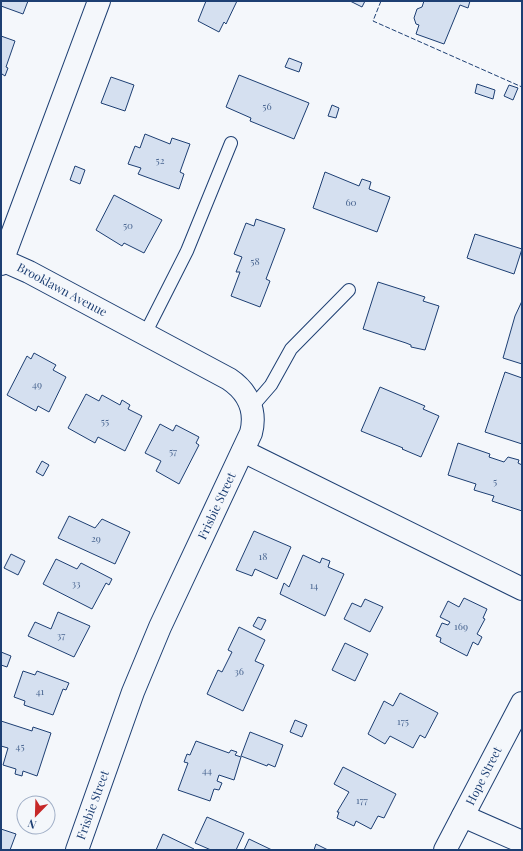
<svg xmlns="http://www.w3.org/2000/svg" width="523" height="851" viewBox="0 0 523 851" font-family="'Playfair Display',serif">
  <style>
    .building { fill: #d5e0f0; stroke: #1d3f73 }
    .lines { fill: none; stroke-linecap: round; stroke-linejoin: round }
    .lane-casing { stroke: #1d3f73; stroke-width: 14 }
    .street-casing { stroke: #1d3f73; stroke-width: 24 }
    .secondary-casing { stroke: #1d3f73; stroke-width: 24 }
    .lane { stroke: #f4f7fb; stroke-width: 12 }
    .street { stroke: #f4f7fb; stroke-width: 22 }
    .secondary { stroke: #f4f7fb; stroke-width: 22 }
    .fence { stroke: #1d3f73; stroke-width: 1; stroke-dasharray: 5 2; stroke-linecap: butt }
    .labels { text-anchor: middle; stroke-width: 3; stroke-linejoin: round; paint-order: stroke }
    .number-label { font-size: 10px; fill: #4b6792 }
    .street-label { font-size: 12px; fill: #1d3f73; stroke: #f4f7fb }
  </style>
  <rect width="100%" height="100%" fill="#f4f7fb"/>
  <g class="building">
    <path d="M1,1h27l-5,13 -22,-8z"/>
    <path d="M206,1h31l-11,23 -2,-2 -5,10 -21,-11z"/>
    <path d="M350,1h15l-3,6z"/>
    <path d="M424,1h46l-2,7 -8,-3 -16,39 -28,-10 3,-9 -3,-1 -2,-6 3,-9 5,-2z"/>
    <path d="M1,36l14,5 -9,26 2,1 -3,8 -3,-2 -1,3z"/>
    <path d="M289,58l13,5 -3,9 -14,-5z"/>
    <path d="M239,75l70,28 -15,36 -44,-18 1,-3 -25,-11z"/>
    <path d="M111,77l23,8 -9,26 -24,-8z"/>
    <path d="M477,84l18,6 -2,9 -18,-6z"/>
    <path d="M509,85l9,3 -5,12 -9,-4z"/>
    <path d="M332,105l7,3 -3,10 -8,-2z"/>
    <path d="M145,134l25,10 2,-6 18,6 -10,28 4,2 -5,15 -41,-15 3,-6 -13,-4 7,-18 5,2z"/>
    <path d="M75,166l10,4 -5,14 -10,-4z"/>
    <path d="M325,172l34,14 3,-7 9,3 -2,7 21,8 -13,35 -64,-24z"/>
    <path d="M114,195l48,25 -18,33 -20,-10 -2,3 -26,-16z"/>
    <path d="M256,219l29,10 -19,50 4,2 -10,26 -29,-11 9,-24h-4l6,-15 -8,-3 12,-31 8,3z"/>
    <path d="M475,234l47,15 -8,25 -47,-16z"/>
    <path d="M378,282l47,15 -2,4 16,5 -14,44 -14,-3v-2l-5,-2 -43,-14z"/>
    <path d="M522,301v63l-19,-6 12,-42z"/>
    <path d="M34,353l22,12 -3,5 13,7 -17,35 -11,-6 -2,5 -29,-16 20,-39 4,3z"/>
    <path d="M505,372l17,6v66l-37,-12z"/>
    <path d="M380,387l45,19 -2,3 16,7 -18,41 -19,-8 1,-1 -42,-17z"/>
    <path d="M86,394l13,7 3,-6 18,10 2,-5 8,5 -2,4 14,7 -17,35 -27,-14 -3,6 -27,-15z"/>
    <path d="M160,424l13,7 3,-6 23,12 -3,6 3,2 -20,39 -23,-13 5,-10 -16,-8z"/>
    <path d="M458,443l32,11 -1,3 15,5 4,-5 11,3 -1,3 4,2v46l-30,-10 2,-5 -20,-6 2,-6 -28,-9z"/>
    <path d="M42,461l7,4 -6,11 -7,-4z"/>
    <path d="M69,516l26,12 7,-9 28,13 -15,32 -57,-26z"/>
    <path d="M254,531l37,16 -14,32 -22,-10 -3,7 -16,-6z"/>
    <path d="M11,554l14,7 -7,14 -14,-7z"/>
    <path d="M303,555l17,8 2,-5 8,3 -2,6 16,7 -19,42 -45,-22 4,-11 5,4z"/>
    <path d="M56,559l21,10 4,-6 31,16 -3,6 -3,-2 -14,26 -49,-25z"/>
    <path d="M464,598l23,11 -4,9 2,1 -8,15 5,3 -4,8 -5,-3 -6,14 -27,-14 1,-4 -5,-2 6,-13 6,2 2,-3 -10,-5 8,-16 11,6z"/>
    <path d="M365,599l18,8 -13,25 -26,-13 8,-16 9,4z"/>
    <path d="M58,612l32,14 -16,31 -46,-21 7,-14 16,7z"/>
    <path d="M258,617l8,3 -5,10 -8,-4z"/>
    <path d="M239,627l26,13 -10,21 9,4 -21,46 -36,-17 11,-24 4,2 10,-20 -4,-2z"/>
    <path d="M345,643l23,11 -13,27 -23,-11z"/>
    <path d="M1,652l10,4 -4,11 -6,-2z"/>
    <path d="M23,671l12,4 2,-4 32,12 -3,7 -3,-1 -10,26 -29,-10 1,-4 -11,-4z"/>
    <path d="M400,693l38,20 -13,25 -5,-3 -7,13 -23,-12 -5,8 -17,-10 16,-33 9,5z"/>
    <path d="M295,720l12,5 -5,12 -12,-5z"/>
    <path d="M1,721l31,10 1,-4 18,6 -14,43 -14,-5 -1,5 -7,-2 1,-5 -13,-4 5,-17 -7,-2z"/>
    <path d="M250,732l33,13 -8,22 -7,-3 -1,2 -26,-10z"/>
    <path d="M196,741l33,12 2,-3 6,2 -2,3 6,2 -7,23 -15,-5 -2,6 5,2 -3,7 -5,-1 -4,12 -32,-11 10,-27 -4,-1 3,-8 3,1z"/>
    <path d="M343,767l53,27 -12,24 -6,-2 -7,13 -15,-8 -2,5 -17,-8 2,-6h-2l12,-20 -15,-8z"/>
    <path d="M207,817l37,16 -8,17h-25l-16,-7z"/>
    <path d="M1,829l15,5 -6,16h-9z"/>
    <path d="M163,834l31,15 -1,1h-37z"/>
    <path d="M249,839l23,11h-28z"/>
    <path d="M316,844l12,6h-14z"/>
  </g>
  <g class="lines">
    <g class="lane-casing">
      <g id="lane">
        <path d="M145,334l42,-83 44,-108"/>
        <path d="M251,408l20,-23 20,-36 58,-59"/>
      </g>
    </g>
    <g class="street-casing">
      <g id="street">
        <path d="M2,260l27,12 200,107c18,12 28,31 22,54l-91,194 -27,65 -56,158"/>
        <path d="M1,264l98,-263"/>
        <path d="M243,451l279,138"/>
        <path d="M463,816l59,26"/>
      </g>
    </g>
    <g class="secondary-casing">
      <path id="secondary" d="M445,850l77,-147"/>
    </g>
    <use href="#lane" class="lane"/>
    <use href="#street" class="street"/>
    <use href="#secondary" class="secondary"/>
    <path class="fence" d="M381,1l-8,20 149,66"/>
  </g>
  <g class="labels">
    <g class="number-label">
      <text x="267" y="110">56</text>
      <text x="160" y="164">52</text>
      <text x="351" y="206">60</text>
      <text x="128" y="229">50</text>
      <text x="255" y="265">58</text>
      <text x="37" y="388">49</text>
      <text x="105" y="425">55</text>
      <text x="173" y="455">57</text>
      <text x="495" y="485">5</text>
      <text x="96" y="542">29</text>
      <text x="263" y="560">18</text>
      <text x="76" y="587">33</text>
      <text x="314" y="589">14</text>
      <text x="461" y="630">169</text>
      <text x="61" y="639">37</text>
      <text x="239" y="675">36</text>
      <text x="40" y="695">41</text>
      <text x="403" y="725">175</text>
      <text x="20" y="750">45</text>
      <text x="207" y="774">44</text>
      <text x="362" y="804">177</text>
    </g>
    <g class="street-label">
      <text transform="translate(62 290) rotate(28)" y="4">Brooklawn Avenue</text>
      <text transform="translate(217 506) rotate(-65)" y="4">Frisbie Street</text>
      <text transform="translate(484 776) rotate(-63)" y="4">Hope Street</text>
      <text transform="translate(93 805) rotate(-70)" y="4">Frisbie Street</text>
    </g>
  </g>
  <rect width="523" height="851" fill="none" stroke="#1d3f73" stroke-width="4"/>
  <g transform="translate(36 815) rotate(203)"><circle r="19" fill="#f4f7fb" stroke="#9eadc5"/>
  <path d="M0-3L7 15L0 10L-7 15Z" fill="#c62828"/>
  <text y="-6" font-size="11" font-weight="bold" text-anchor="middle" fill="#1d3f73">N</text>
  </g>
</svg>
